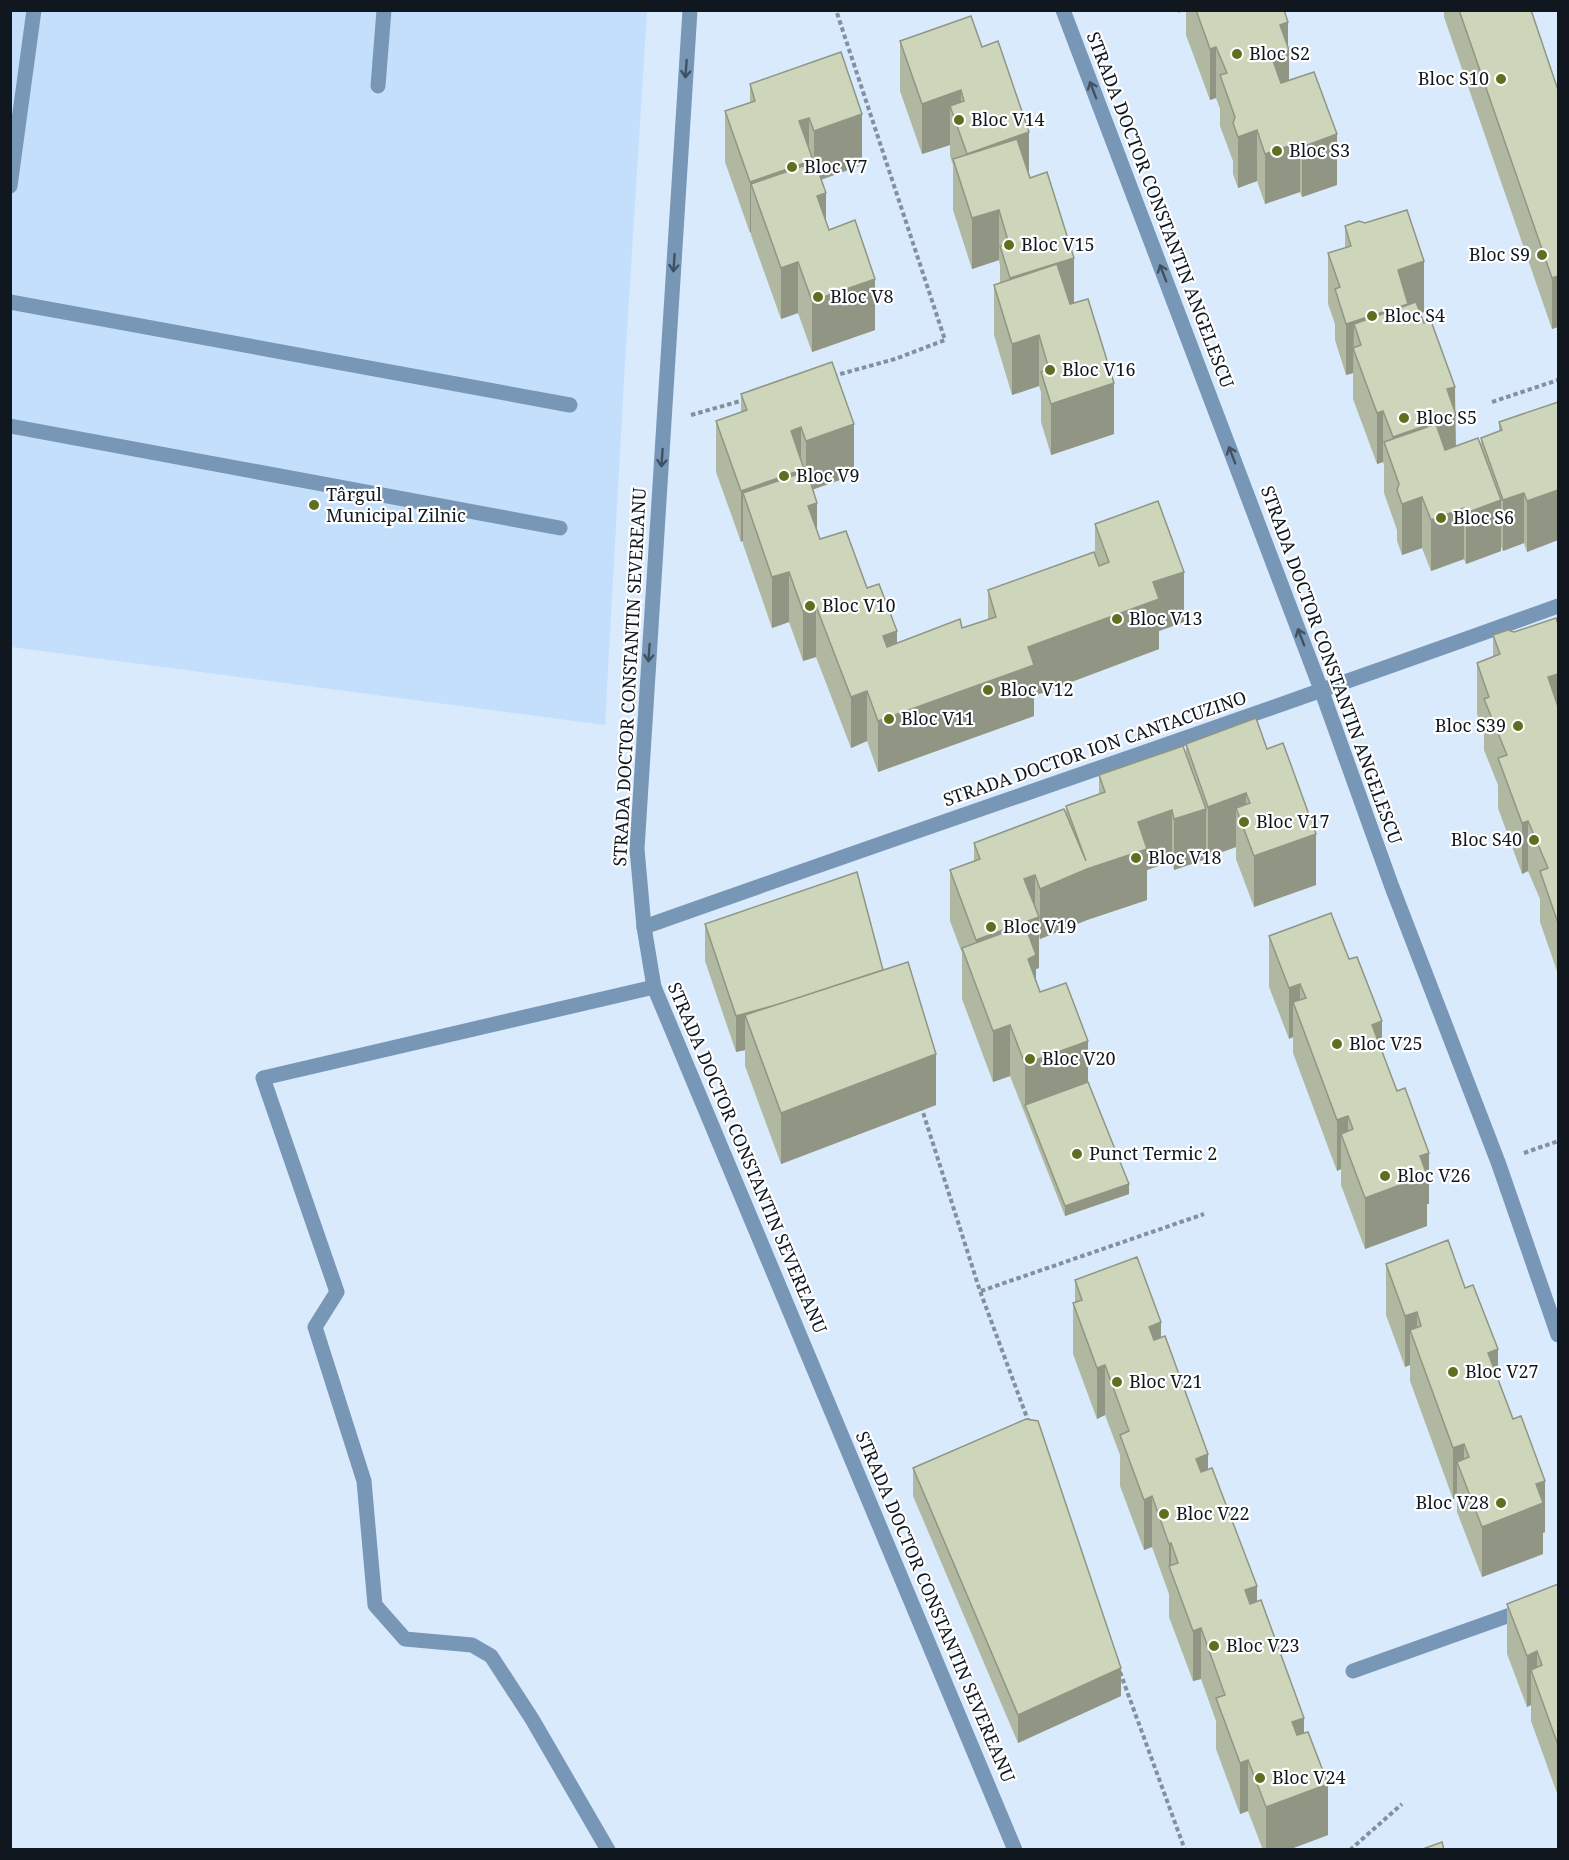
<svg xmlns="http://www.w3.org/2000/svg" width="1569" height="1860" viewBox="0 0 1569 1860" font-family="'Noto Serif',serif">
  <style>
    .built { fill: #c4dffb }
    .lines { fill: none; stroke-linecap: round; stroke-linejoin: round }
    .path { stroke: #83909d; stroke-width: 4; stroke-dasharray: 4.5 3; stroke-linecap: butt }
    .service { stroke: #7897b7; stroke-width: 15 }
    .minor { stroke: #7897b7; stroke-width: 15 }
    .wall { fill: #b0b8a1 }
    .shaded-wall { fill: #909683 }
    .building { fill: #cdd6bb; stroke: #909683; stroke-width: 1.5 }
    .oneway { stroke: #3f5163 }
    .poi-dot { fill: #5c701f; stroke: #fff; stroke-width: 2 }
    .labels { text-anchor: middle; stroke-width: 4.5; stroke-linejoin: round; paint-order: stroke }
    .poi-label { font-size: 18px; fill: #10171f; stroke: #fff; text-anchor: start }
    .street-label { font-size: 18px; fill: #10171f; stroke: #fff }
  </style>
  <rect width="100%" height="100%" fill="#d9eafc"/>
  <path class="built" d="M11,11h636l-22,352 -20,362 -594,-78z"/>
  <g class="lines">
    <g class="path">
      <path d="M833,376l62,-17 50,-19 -109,-330"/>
      <path d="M1492,402l66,-22"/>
      <path d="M691,415l53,-15"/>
      <path d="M921,1106l59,185 49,132"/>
      <path d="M1524,1153l34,-12"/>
      <path d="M981,1291l223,-77"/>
      <path d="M1120,1672l65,178"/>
      <path d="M1350,1850l52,-46"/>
    </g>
    <g class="service">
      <path d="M378,86l6,-76"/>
      <path d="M10,186l24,-176"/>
      <path d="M10,302l560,103"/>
      <path d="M10,426l550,102"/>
      <path d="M1353,1671l205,-73"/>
      <path d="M608,1850l-76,-131 -41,-63 -19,-11 -67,-6 -30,-34 -11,-124 -49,-154 22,-35 -74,-214 391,-91"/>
    </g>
    <g class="minor">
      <path d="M690,10l-53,839 7,78 10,60 361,863"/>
      <path d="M1063,10l259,682 70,195 106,275 60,173"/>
      <path d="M644,927c304,-108 611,-211 914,-321"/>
    </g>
  </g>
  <g class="wall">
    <path d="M1177,10h107l4,38 1,32 48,105 -35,12 -2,-5 -35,12 -8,-23 -19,7 -5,-14v-13l-13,-35v-17l-4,-11 -6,2 -24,-65v-24l-8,2z"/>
    <path d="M1444,10h87l27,80v237l-6,2 -108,-312z"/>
    <path d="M900,41l82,6 92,256 40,131 -63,21 -10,-33v-30l-2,-6 -27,9 -18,-60v-50l6,-2v-17l-1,-6 -27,9 -19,-59v-45l-3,-9v-11l-28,9 -22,-63z"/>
    <path d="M841,52l21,113 -41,15 5,41 3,9 46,100 -63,22 -14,-39 -17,6 -30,-84v-3l-1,1 -25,-71v-51l25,-9v-18z"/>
    <path d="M1345,226l79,86 -4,1 35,99 1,34h25v-8l18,-7v-9l59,-20v138l-31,12 -3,-9 -21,8 -2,-4v4l-35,13 -2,-5 -33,12 -9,-23 -20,7 -5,-14v-11l-13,-37v-28l-1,-3 -6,2 -24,-65v-26l-7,2 -11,-35v-16l-7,-20v-51l17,-5z"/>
    <path d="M832,362l22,113 -41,14 4,41 3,9 47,49 30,55 65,-15 26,-8v-30l107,-34v-32l89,98 -25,9v18l-125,47v20l-156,56 -11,-31 -16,7 -35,-91 -13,4 -14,-39 -17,6 -29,-84v-3l-2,1 -25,-70v-51l25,-9v-18z"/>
    <path d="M1558,623v351l-18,-52v-23l-12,-28 -6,3 -24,-66v-23l-14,-35v-16l-7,-20v-51l16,-6v-22z"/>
    <path d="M1256,718l60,167 -62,22 -18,-48v-12l-28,10 -2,-5v7l-32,11 -2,-9 -25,9v30l-60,20 -47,19 -1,-2v31l-3,1v12l4,11 48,90 41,112 -64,22 -55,-140 -17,6 -31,-83v-46l-12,-32v-51l24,-9v-18l92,-29v-8l33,-12v-19l87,-23v-8z"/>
    <path d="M705,924l178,46 53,135 -155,59 -36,-98v-16l-9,2 -31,-91z"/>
    <path d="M1269,936l113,114 47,154h-2v22l-62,23 -24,-64v-16l-4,2 -44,-118v-16l-4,2 -20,-52z"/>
    <path d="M1386,1264l112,113 47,155 -2,1v21l-61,23 -25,-65v-15l-4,2 -43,-118v-16l-5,2 -19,-52z"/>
    <path d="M1075,1280l86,58 47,132 49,131 47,132 24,102 -40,15h-25l-15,-39 -8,3 -24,-65v-28l-15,-42 -8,2 -24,-64v-23l-17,-47 -8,3 -24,-64v-31l-15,-40 -8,4 -24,-65v-51l2,-1z"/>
    <path d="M913,1468l208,228 -103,47 -105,-247z"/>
    <path d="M1558,1584v212l-27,-75v-16l-4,2 -20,-53v-50z"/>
  </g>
  <g class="shaded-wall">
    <path d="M1288,22v28h1v51l-22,-43 13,-33z"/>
    <path d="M1216,47v51l-6,2v-51z"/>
    <path d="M961,90v45l-11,-29v39l-28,9v-50z"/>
    <path d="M862,114v51l-48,17v-51z"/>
    <path d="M809,118v43l4,-1v51l-62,-27v48l-1,1v-51l49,-61z"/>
    <path d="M1257,130v51l-19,7v-51z"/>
    <path d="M1029,132v51l-62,19v-48z"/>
    <path d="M1337,134v51l-35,12v-50z"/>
    <path d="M1300,142v50l-35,12v-50z"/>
    <path d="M826,193v51l-9,-48z"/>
    <path d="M999,210v50l-27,9v-51z"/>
    <path d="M1074,258v50l-64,21v-51z"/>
    <path d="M1424,261v51l-16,5 -47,28 -7,-21 -1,49 -7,2v-51l52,-54z"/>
    <path d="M798,262v51l-17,6v-51z"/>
    <path d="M1558,276v51l-6,2v-51z"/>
    <path d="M875,279v51l-63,22v-51z"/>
    <path d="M1039,335v51l-27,9v-51z"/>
    <path d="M1114,383v51l-63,21v-51z"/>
    <path d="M1455,387l1,78 -57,19 -6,-16v-31l54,-48z"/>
    <path d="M1383,411v51l-6,2v-51z"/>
    <path d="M854,424v51l-48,17v-51z"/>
    <path d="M801,427v43l3,-1v51l-61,-27v48l-2,1v-51l50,-60z"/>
    <path d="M1558,490v50l-31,12v-51z"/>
    <path d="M1524,493v50l-21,8v-51z"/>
    <path d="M1422,497v51l-20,7v-51z"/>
    <path d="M1501,500v51l-35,13v-51z"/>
    <path d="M817,503v51l-9,-48z"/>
    <path d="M1464,508v51l-33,12v-51z"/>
    <path d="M789,572v50l-17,6v-51z"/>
    <path d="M1184,572v50l-25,9v18l-125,47v20l-156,56v-51l150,-74 125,-65z"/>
    <path d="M816,606v51l-13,4v-50z"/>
    <path d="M897,631v51l-14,-46z"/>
    <path d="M1558,674v88l-10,-85z"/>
    <path d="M867,691v50l-16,7v-51z"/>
    <path d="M1246,793v43l-10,-28v39l-28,10v-50z"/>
    <path d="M1206,809v50l-32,11v-51z"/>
    <path d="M1172,810v51l-25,9v30l-60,20 -47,19v-50l98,-67z"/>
    <path d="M1528,821v50l-6,3v-51z"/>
    <path d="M1316,834v51l-62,22v-51z"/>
    <path d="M1035,875v44l4,-2v51l-3,1v37l-60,-19v-47l48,-61z"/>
    <path d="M884,975l-139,40v35l-9,2v-36z"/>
    <path d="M1300,984v37l-7,-19v35l-4,2v-51z"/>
    <path d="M1382,1021v51l-10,-47z"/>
    <path d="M1010,1025v51l-17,6v-51z"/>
    <path d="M1088,1041v50l-63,14v-41z"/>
    <path d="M936,1054v51l-155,59v-51z"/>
    <path d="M1348,1116v36l-7,-18v35l-4,2v-51z"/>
    <path d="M1429,1153v51h-2v22l-62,23v-51l55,-42z"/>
    <path d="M1129,1184v10l-64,22v-10z"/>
    <path d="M1417,1312v36l-7,-18v35l-5,2v-51z"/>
    <path d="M1161,1322v51l-12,-46z"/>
    <path d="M1498,1349v51l-10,-47z"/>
    <path d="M1105,1365v50l-8,4v-51z"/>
    <path d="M1464,1444v36l-7,-18v35l-4,2v-51z"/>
    <path d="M1208,1454v51l-12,-46z"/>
    <path d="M1545,1481v51l-2,1v21l-61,23v-50l54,-43z"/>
    <path d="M1152,1496v51l-8,3v-50z"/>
    <path d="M1171,1543v29l-2,-6v-22z"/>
    <path d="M1257,1586v51l-12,-47z"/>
    <path d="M1201,1628v51l-8,2v-50z"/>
    <path d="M1537,1651v37l-6,-18v35l-4,2v-51z"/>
    <path d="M1121,1668v28l-103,47v-28z"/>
    <path d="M1304,1718v50l-12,-46z"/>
    <path d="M1248,1760v51l-8,3v-51z"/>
    <path d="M1328,1784v51l-40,15h-22v-43z"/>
  </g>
  <g class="building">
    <path d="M1196,10h88l4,12 -8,3 9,25 -22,8h5l9,25 33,-11 23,62 -35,13 -2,-5 -35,12 -8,-24 -19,7 -5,-14 2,-6 -15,-42 7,-2 -11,-26 -6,2z"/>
    <path d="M1459,10h72l27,80v186l-6,2z"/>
    <path d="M971,16l11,31 16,-6 31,91 -62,22 -17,-48 14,-5 -3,-11 -39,14 -22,-63z"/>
    <path d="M841,52l21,62 -48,17 -5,-13 -10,3 14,39 -63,22 -25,-71 30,-10 -5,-17z"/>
    <path d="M1017,139l13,39 17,-6 27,86 -64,20 -10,-32 9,-2 -10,-34 -27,8 -19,-59z"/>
    <path d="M815,162l11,31 -9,3 12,34 26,-10 20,59 -63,22 -14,-39 -17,6 -30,-84z"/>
    <path d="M1407,210l17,51 -26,9 10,34 -62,20 -11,-35 5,-2 -12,-34 23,-7 -6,-20 14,-5 6,2z"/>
    <path d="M1057,264l13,40 18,-5 26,84 -63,21 -10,-32 8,-3 -10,-34 -27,9 -18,-59z"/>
    <path d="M1416,302l8,21 7,-2 24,66 -8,2 9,26 -63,22 -10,-26 -6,2 -24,-65 8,-3 -7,-21z"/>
    <path d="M832,362l22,62 -48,17 -5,-14 -10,4 13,38 -63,22 -25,-70 31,-11 -6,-16z"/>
    <path d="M1558,402v88l-31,11 -3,-8 -21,7 -22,-62 21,-8 -3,-8z"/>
    <path d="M1436,424l9,26 33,-12 23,62 -35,13 -2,-5 -33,12 -9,-23 -20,7 -5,-14 2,-6 -15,-42z"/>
    <path d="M807,471l10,32 -9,3 12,33 26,-8 21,57 12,-4 18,47 -14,5 4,11 73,-28 2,9 34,-11 -8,-27 106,-38 5,14 10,-4 -14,-38 63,-23 26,71 -31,10 6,17 -131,48 6,18 -156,56 -11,-30 -16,6 -35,-91 -13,5 -14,-39 -17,5 -29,-84z"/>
    <path d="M1556,618l2,6v-1v51l-10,3 10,30v216l-18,-52 8,-3 -20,-47 -6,2 -24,-65 9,-3 -23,-56 5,-2 -12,-34 23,-9 -7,-19 15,-5 6,2z"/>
    <path d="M1256,718l11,31 16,-6 33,91 -62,22 -18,-48 14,-5 -4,-10 -38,14 -22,-63z"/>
    <path d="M1183,746l23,63 -32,10 -2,-9 -34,12 9,27 -60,20 -47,20 -5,-14 -11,4 15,38 -63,23 -26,-70 30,-11 -6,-16 90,-34 22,52 -20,-55 39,-14 -6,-17z"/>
    <path d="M857,872l26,98 -100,33 -47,13 -31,-92z"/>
    <path d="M1331,913l18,46 8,-2 25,64 -10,4 25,66 8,-3 24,65 -9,3 7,19 -62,23 -24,-64 12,-5 -5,-13 -11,4 -44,-118 13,-4 -6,-14 -11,4 -20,-52z"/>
    <path d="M1025,925l11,30 -8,4 12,33 26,-9 22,58 -63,23 -15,-39 -17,6 -31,-83z"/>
    <path d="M908,962l28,92 -155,59 -36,-98z"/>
    <path d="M1088,1082l41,102 -64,22 -40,-101z"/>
    <path d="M1448,1240l17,48 8,-3 25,64 -10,4 25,66 8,-3 24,65 -9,3 7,19 -61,24 -25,-65 12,-5 -5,-13 -11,4 -43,-118 11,-4 -4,-14 -12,4 -19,-52z"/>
    <path d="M1137,1257l24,65 -12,5 5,13 11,-4 43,118 -12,5 5,13 11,-4 45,118 -12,4 5,14 11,-4 43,118 -12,4 5,13 11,-3 20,52 -62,23 -18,-47 -8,3 -24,-65 9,-3 -24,-67 -8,3 -24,-65 9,-3 -7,-20 -2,1 -17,-48 -8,4 -24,-65 9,-4 -24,-66 -8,3 -24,-65 9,-3 -7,-20z"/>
    <path d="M1026,1419l12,2 83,247 -103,47 -105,-247z"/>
    <path d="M1558,1584v161l-27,-75 11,-5 -5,-14 -10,5 -20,-52z"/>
    <path d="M1442,1842l2,8h-24z"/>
  </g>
  <defs><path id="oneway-shaft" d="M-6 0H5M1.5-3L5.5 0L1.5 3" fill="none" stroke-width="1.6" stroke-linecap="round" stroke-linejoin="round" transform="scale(1.5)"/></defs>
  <g class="oneway">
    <use href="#oneway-shaft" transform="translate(686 69) rotate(94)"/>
    <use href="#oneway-shaft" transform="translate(1093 90) rotate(-111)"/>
    <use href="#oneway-shaft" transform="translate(674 263) rotate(94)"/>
    <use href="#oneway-shaft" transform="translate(1163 273) rotate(-111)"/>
    <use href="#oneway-shaft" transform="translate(1232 455) rotate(-111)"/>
    <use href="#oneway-shaft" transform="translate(662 458) rotate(94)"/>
    <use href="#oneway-shaft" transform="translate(1301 637) rotate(-111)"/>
    <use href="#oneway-shaft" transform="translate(649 653) rotate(94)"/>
  </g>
  <g class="poi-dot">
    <circle cx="1237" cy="54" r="6"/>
    <circle cx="1501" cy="79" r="6"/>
    <circle cx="959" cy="120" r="6"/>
    <circle cx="1277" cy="151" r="6"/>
    <circle cx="792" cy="167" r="6"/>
    <circle cx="1009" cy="245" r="6"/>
    <circle cx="1542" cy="255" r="6"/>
    <circle cx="818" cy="297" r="6"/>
    <circle cx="1372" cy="316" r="6"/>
    <circle cx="1050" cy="370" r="6"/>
    <circle cx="1404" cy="418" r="6"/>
    <circle cx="784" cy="476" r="6"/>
    <circle cx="314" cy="505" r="6"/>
    <circle cx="1441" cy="518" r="6"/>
    <circle cx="810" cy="606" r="6"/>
    <circle cx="1117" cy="619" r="6"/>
    <circle cx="988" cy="690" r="6"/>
    <circle cx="889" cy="719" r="6"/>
    <circle cx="1518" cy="726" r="6"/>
    <circle cx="1244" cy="822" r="6"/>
    <circle cx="1534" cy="840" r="6"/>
    <circle cx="1136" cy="858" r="6"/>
    <circle cx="991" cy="927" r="6"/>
    <circle cx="1337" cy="1044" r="6"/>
    <circle cx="1030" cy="1059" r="6"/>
    <circle cx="1077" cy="1154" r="6"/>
    <circle cx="1385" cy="1176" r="6"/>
    <circle cx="1453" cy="1372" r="6"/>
    <circle cx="1117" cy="1382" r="6"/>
    <circle cx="1501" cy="1503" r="6"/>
    <circle cx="1164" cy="1514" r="6"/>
    <circle cx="1214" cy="1646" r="6"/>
    <circle cx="1260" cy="1778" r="6"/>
  </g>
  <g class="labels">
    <g class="poi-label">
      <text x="1249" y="60">Bloc S2</text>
      <text x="1489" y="85" text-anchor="end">Bloc S10</text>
      <text x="971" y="126">Bloc V14</text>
      <text x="1289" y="157">Bloc S3</text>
      <text x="804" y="173">Bloc V7</text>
      <text x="1021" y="251">Bloc V15</text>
      <text x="1530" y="261" text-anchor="end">Bloc S9</text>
      <text x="830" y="303">Bloc V8</text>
      <text x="1384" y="322">Bloc S4</text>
      <text x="1062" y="376">Bloc V16</text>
      <text x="1416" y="424">Bloc S5</text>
      <text x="796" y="482">Bloc V9</text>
      <text x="326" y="501">Târgul<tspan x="326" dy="21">Municipal Zilnic</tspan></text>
      <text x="1453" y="524">Bloc S6</text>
      <text x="822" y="612">Bloc V10</text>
      <text x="1129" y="625">Bloc V13</text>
      <text x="1000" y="696">Bloc V12</text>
      <text x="901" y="725">Bloc V11</text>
      <text x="1506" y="732" text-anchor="end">Bloc S39</text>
      <text x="1256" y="828">Bloc V17</text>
      <text x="1522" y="846" text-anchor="end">Bloc S40</text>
      <text x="1148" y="864">Bloc V18</text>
      <text x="1003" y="933">Bloc V19</text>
      <text x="1349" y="1050">Bloc V25</text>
      <text x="1042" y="1065">Bloc V20</text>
      <text x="1089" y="1160">Punct Termic 2</text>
      <text x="1397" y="1182">Bloc V26</text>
      <text x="1465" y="1378">Bloc V27</text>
      <text x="1129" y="1388">Bloc V21</text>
      <text x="1489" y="1509" text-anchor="end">Bloc V28</text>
      <text x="1176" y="1520">Bloc V22</text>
      <text x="1226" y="1652">Bloc V23</text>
      <text x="1272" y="1784">Bloc V24</text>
    </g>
    <g class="street-label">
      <text transform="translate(1160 210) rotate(69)" y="6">STRADA DOCTOR CONSTANTIN ANGELESCU</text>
      <text transform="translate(1331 665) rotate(70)" y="6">STRADA DOCTOR CONSTANTIN ANGELESCU</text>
      <text transform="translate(630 677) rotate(-87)" y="6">STRADA DOCTOR CONSTANTIN SEVEREANU</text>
      <text transform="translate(1095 749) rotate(-19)" y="6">STRADA DOCTOR ION CANTACUZINO</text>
      <text transform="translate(747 1158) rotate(67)" y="6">STRADA DOCTOR CONSTANTIN SEVEREANU</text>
      <text transform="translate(935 1607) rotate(67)" y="6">STRADA DOCTOR CONSTANTIN SEVEREANU</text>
    </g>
  </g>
  <rect width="1569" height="1860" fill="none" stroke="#10171f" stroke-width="24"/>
</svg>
